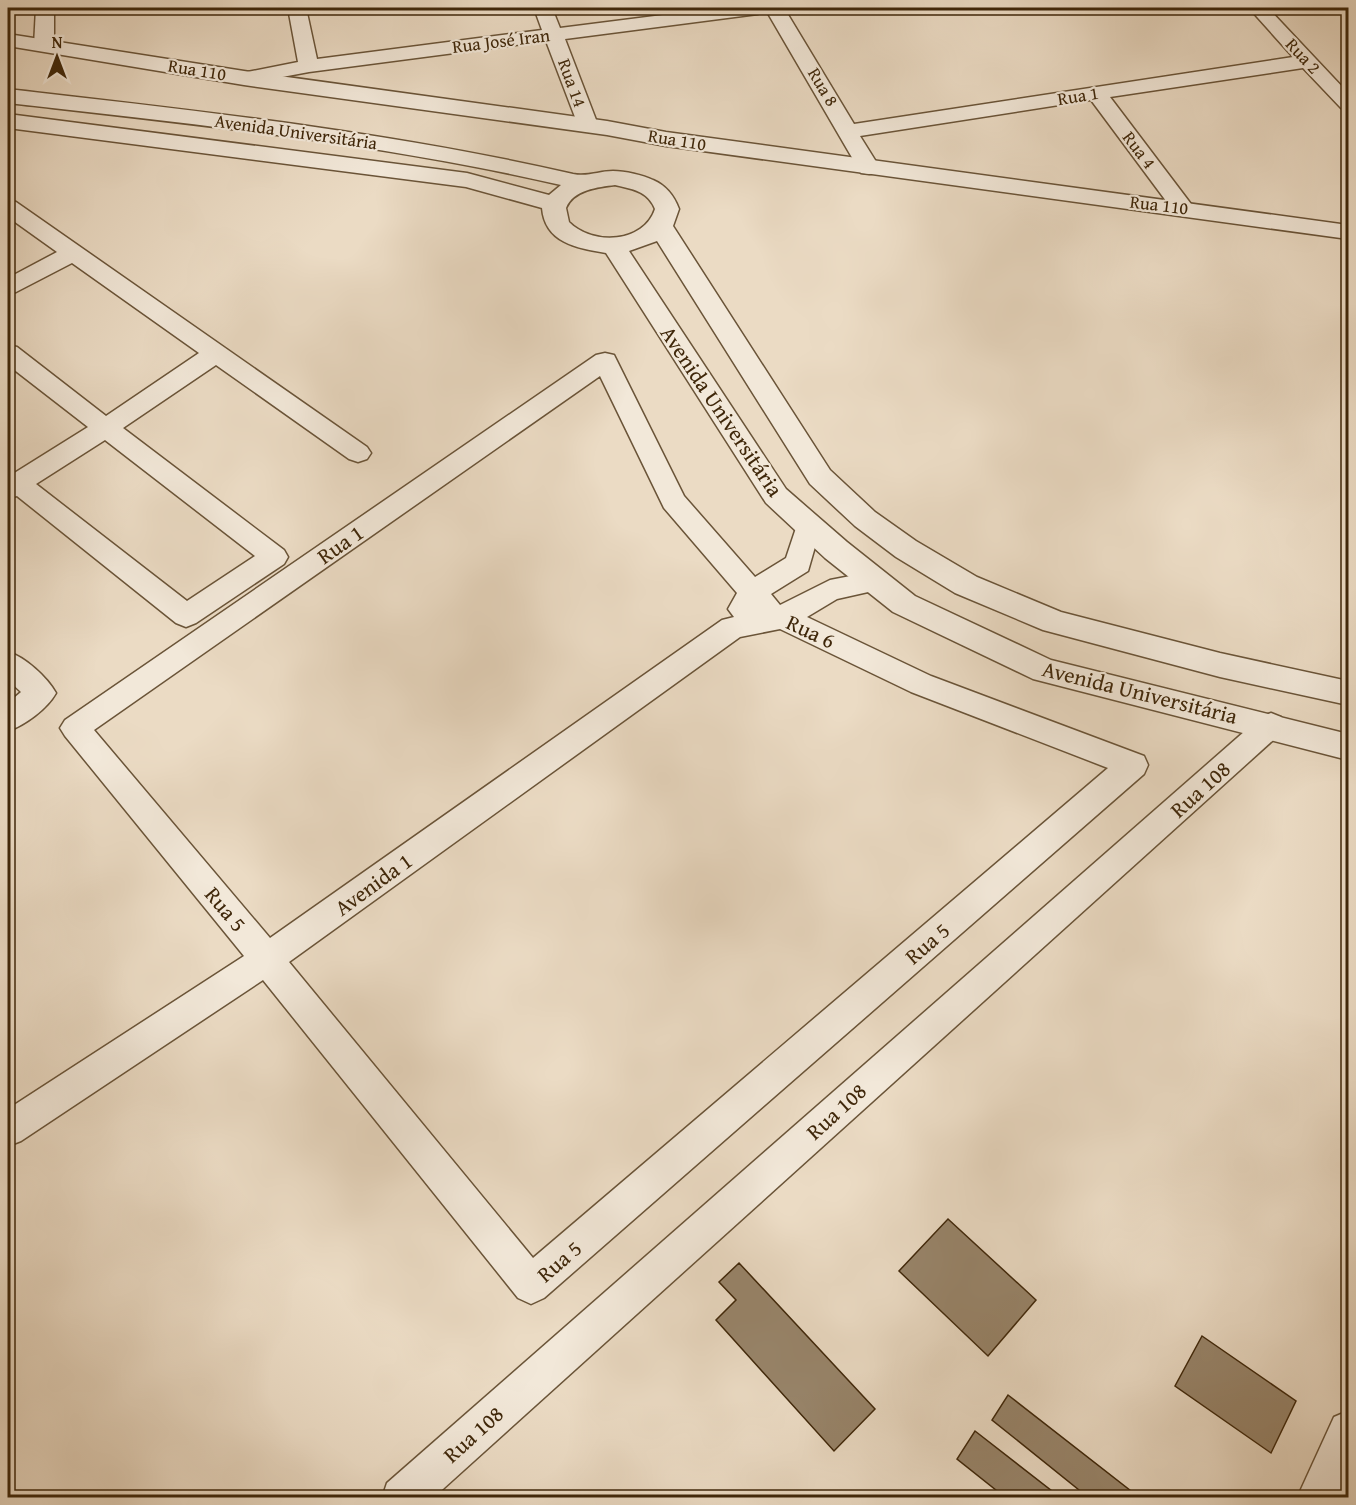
<svg xmlns="http://www.w3.org/2000/svg" width="1356" height="1505" viewBox="0 0 1356 1505" font-family="'Gentium Book Plus',serif">
  <style>
    .building { fill: #98856b; stroke: #3f270a; stroke-width: 1.5 }
    .lines { fill: none; stroke-linecap: round; stroke-linejoin: round }
    .minor-casing { stroke: #6a5438; stroke-width: 3 }
    .tertiary-casing { stroke: #6a5438; stroke-width: 3 }
    .minor { fill: #f2e8d9; fill-rule: evenodd }
    .tertiary { fill: #f2e8d9; fill-rule: evenodd }
    .labels { text-anchor: middle; stroke-width: 4.5; stroke-linejoin: round; paint-order: stroke }
    .far-street-label { font-size: 18px; fill: #3f270a; stroke: #f2e8d9 }
    .street-label { font-size: 22px; fill: #3f270a; stroke: #f2e8d9 }
  </style>
  <rect width="100%" height="100%" fill="#ebdbc4"/>
  <filter id="stains"><feTurbulence type="fractalNoise" baseFrequency=".00333" numOctaves="4"/><feColorMatrix values="0 0 0 0 .2 0 0 0 0 .09 0 0 0 0 .02 0 0 0 .5 -.17"/></filter>
  <radialGradient id="worn" r=".72"><stop offset=".6" stop-color="#630" stop-opacity="0"/><stop offset="1" stop-color="#630" stop-opacity=".3"/></radialGradient>
  <g class="building">
    <path d="M948,1219l88,81 -48,56 -89,-85z"/>
    <path d="M739,1263l136,146 -41,42 -118,-131 20,-20 -17,-18z"/>
    <path d="M1202,1336l94,65 -25,52 -96,-67z"/>
    <path d="M1008,1395l132,103h-51l-97,-78z"/>
    <path d="M975,1431l86,67h-55l-49,-39z"/>
  </g>
  <g class="lines">
    <g class="minor-casing">
      <g id="minor">
        <path d="M36,8h18v38l-3,4h-14l-3,-4z"/>
        <path d="M288,8h18l11,51 225,-29 -8,-22h18l8,20 158,-20h66l70,116 439,-67 -44,-49h19l80,85v17l-7,-2 -38,-40 -193,29 84,111 -3,5 -8,2 -8,-2 -84,-113 -231,36 20,32 -3,5 -8,1 -8,-1 -95,-163 -8,4 -193,25 33,86 -3,4 -7,2 -7,-2 -3,-4 -32,-84 -237,31 -65,12 -7,-2 -3,-4 3,-4 61,-12z"/>
        <path d="M8,200l8,2 351,245 4,6 -4,6 -9,3 -9,-3 -133,-94 -93,63 161,122 4,7 -4,7 -88,59 -10,4 -10,-4 -159,-127 -9,2v-21l80,-50 -80,-62v-20l9,2 89,69 93,-63 -127,-90 -56,29 -8,2v-16l49,-26 -49,-35zM105,440l150,116 -68,45 -151,-117z"/>
        <path d="M605,353l9,2 3,6 67,135 71,81 31,-19 13,-39 9,-3 9,3 4,7 -13,45 -37,23 9,11 50,-25 46,-9 10,3 4,7 -4,7 -49,11 -30,18 124,59 213,80 4,9 -4,9 -600,524 -13,6 -13,-6 -255,-318 -242,161 -13,5v-37l236,-153 -179,-220 -5,-8 5,-8 531,-365zM600,376l64,132 73,85 -9,16 6,8 -12,3 -452,318 -176,-208zM780,629l131,63 197,76 -575,490 -244,-296 451,-325z"/>
        <path d="M8,652c17,5 39,25 48,41 -9,16 -31,32 -48,38v-28l13,-11 -13,-12z"/>
        <path d="M1271,713l10,4 5,8 -5,8 -848,765h-51l5,-15 874,-766z"/>
        <path d="M1348,1411v64l-10,23h-41l37,-81z"/>
      </g>
    </g>
    <g class="tertiary-casing">
      <g id="tertiary">
        <path d="M8,34l236,37 363,50 59,11 682,93v14l-682,-93 -59,-11 -363,-50 -236,-39z"/>
        <path d="M8,89c190,22 379,42 565,85 15,3 26,-3 40,-3 12,0 30,4 40,9 14,6 21,16 26,29l-6,17 157,244 45,42 41,29 61,36 84,35 159,41 128,28v24l-128,-28 -177,-47 -88,-37 -59,-36 -41,-31 -45,-42 -153,-243 -28,10 157,238 61,53 68,54 136,64 297,74v26l-315,-81 -140,-67 -68,-54 -59,-55 -160,-250c-29,-5 -61,-10 -64,-45l-76,-21 -458,-59v-14l459,59 82,22 12,-10c-182,-42 -368,-61 -553,-82zM615,185c17,4 33,6 40,24 -11,34 -62,37 -86,13l-3,-14c7,-18 32,-21 49,-23z"/>
      </g>
    </g>
    <use href="#minor" class="minor"/>
    <use href="#tertiary" class="tertiary"/>
  </g>
  <g class="labels">
    <g class="far-street-label">
      <text transform="translate(501 41) rotate(-7)" y="6">Rua José Iran</text>
      <text transform="translate(1303 56) rotate(47)" y="6">Rua 2</text>
      <text transform="translate(197 70) rotate(9)" y="6">Rua 110</text>
      <text transform="translate(572 83) rotate(70)" y="6">Rua 14</text>
      <text transform="translate(823 87) rotate(59)" y="6">Rua 8</text>
      <text transform="translate(1078 96) rotate(-9)" y="6">Rua 1</text>
      <text transform="translate(296 132) rotate(8)" y="6">Avenida Universitária</text>
      <text transform="translate(677 140) rotate(9)" y="6">Rua 110</text>
      <text transform="translate(1139 150) rotate(53)" y="6">Rua 4</text>
      <text transform="translate(1159 205) rotate(7)" y="6">Rua 110</text>
    </g>
    <g class="street-label">
      <text transform="translate(722 411) rotate(56)" y="8">Avenida Universitária</text>
      <text transform="translate(340 544) rotate(-35)" y="8">Rua 1</text>
      <text transform="translate(811 631) rotate(25)" y="8">Rua 6</text>
      <text transform="translate(1140 692) rotate(14)" y="8">Avenida Universitária</text>
      <text transform="translate(1200 789) rotate(-42)" y="8">Rua 108</text>
      <text transform="translate(373 884) rotate(-36)" y="8">Avenida 1</text>
      <text transform="translate(226 909) rotate(50)" y="8">Rua 5</text>
      <text transform="translate(927 943) rotate(-41)" y="8">Rua 5</text>
      <text transform="translate(836 1111) rotate(-42)" y="8">Rua 108</text>
      <text transform="translate(559 1261) rotate(-41)" y="8">Rua 5</text>
      <text transform="translate(473 1434) rotate(-42)" y="8">Rua 108</text>
    </g>
  </g>
  <rect width="1356" height="1505" fill="none" stroke="#ebdbc4" stroke-width="30"/>
  <rect x="9" y="9" width="1338" height="1487" fill="none" stroke="#3f270a" stroke-width="3"/>
  <rect x="15" y="15" width="1326" height="1475" fill="none" stroke="#3f270a" stroke-width="1.5"/>
  <g transform="translate(57 57)" stroke="#f2e8d9" stroke-width="4.5" paint-order="stroke">
  <path d="M0-4.5L10 22L0 15L-10 22Z" fill="#3f270a"/>
  <text y="-9" font-size="16" font-weight="bold" text-anchor="middle" fill="#3f270a">N</text>
  </g>
  <rect width="100%" height="100%" filter="url(#stains)"/>
  <rect width="100%" height="100%" fill="url(#worn)"/>
</svg>
